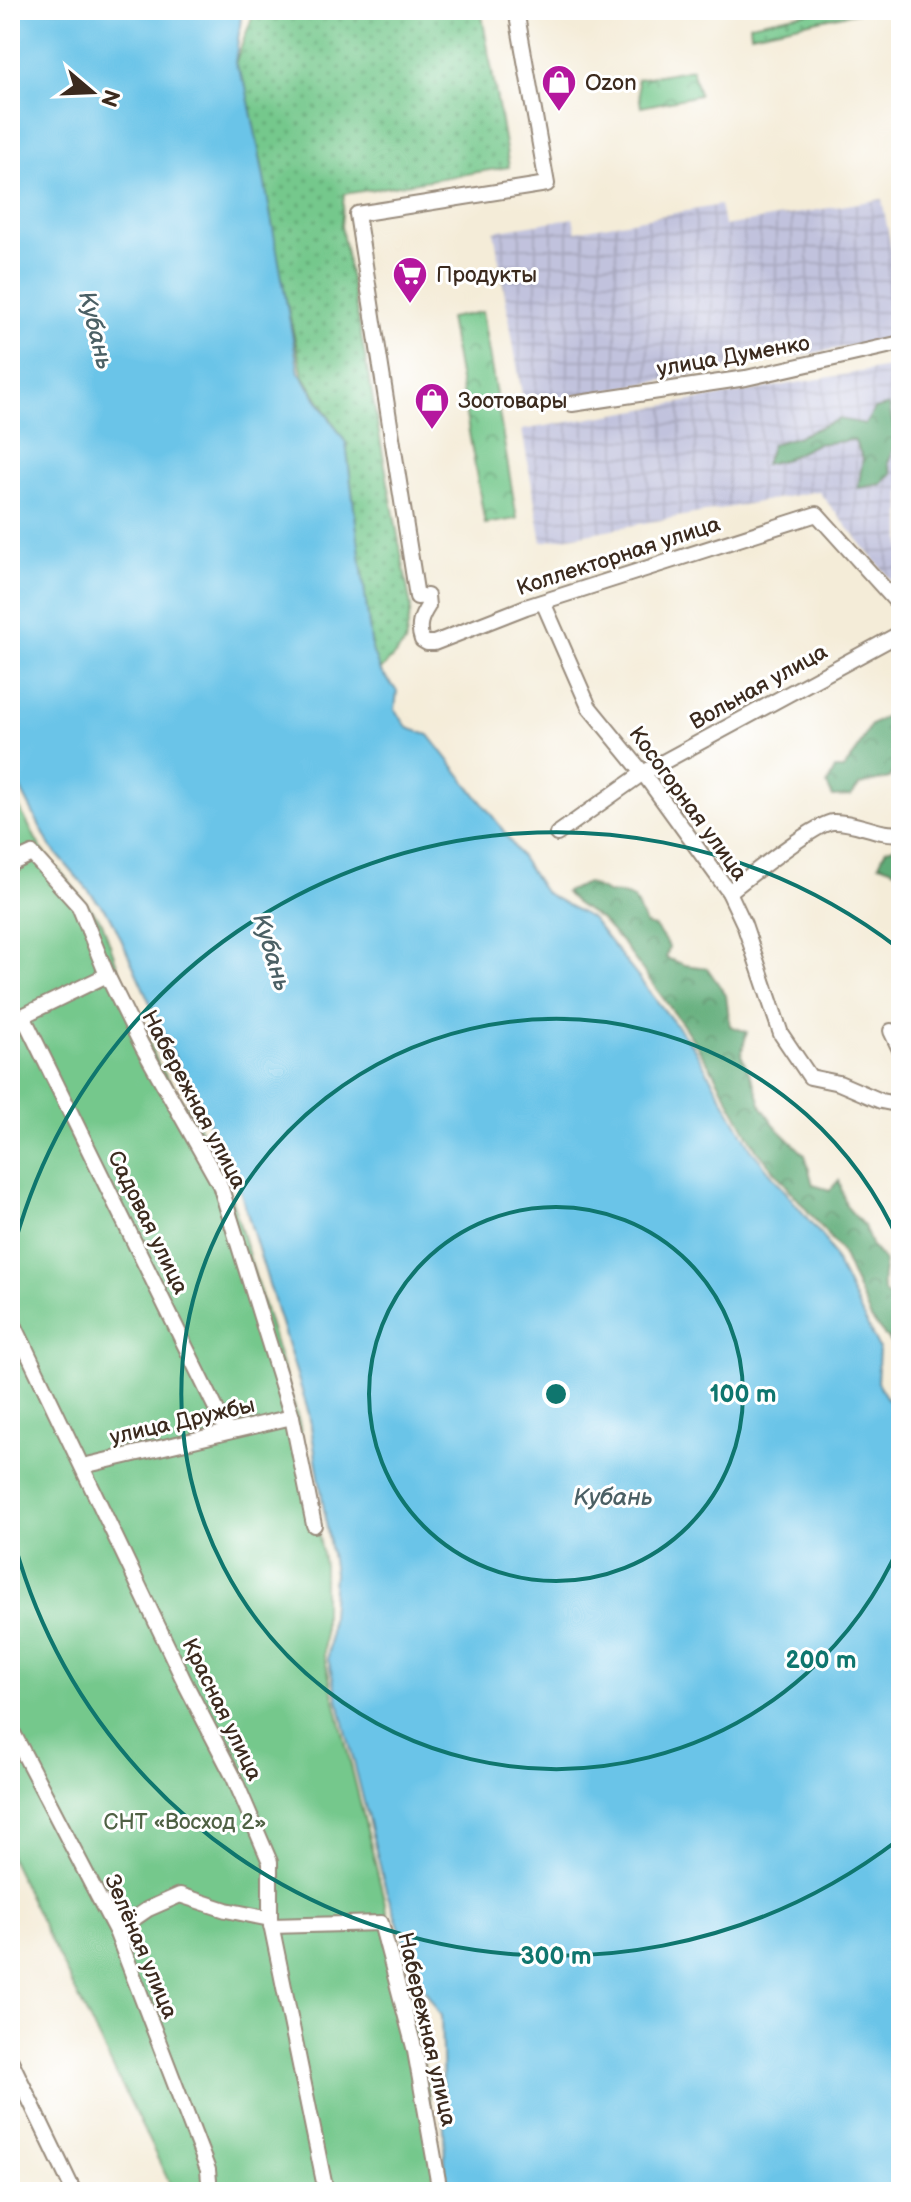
<svg xmlns="http://www.w3.org/2000/svg" width="911" height="2202" viewBox="0 0 911 2202" font-family="'Balsamiq Sans',sans-serif">
  <style>
    .industrial { fill: url(#industrial-grid) }
    .grass { fill: url(#grass-dots); stroke: #587955; stroke-width: 2 }
    .forest { fill: url(#forest-crowns); stroke: #4d6b4b; stroke-width: 2 }
    .park { fill: url(#park-crowns); stroke: #587955; stroke-width: 2 }
    .garden { fill: #74c88c; stroke: #587955; stroke-width: 2 }
    .water { fill: #6ac4e8; stroke: #527783; stroke-width: 2 }
    .lines { fill: none; stroke-linecap: round; stroke-linejoin: round }
    .minor-casing { stroke: #988b7b; stroke-width: 18 }
    .minor { stroke: #fff; stroke-width: 14 }
    .ring { fill: none; stroke: #0f766e; stroke-width: 4 }
    .labels { text-anchor: middle; stroke-width: 6; stroke-linejoin: round; paint-order: stroke }
    .poi-label { font-size: 22px; fill: #3b2a1e; stroke: #fff; text-anchor: start }
    .street-label { font-size: 22px; fill: #3b2a1e; stroke: #fff }
    .park-label { font-size: 22px; fill: #4f6144; stroke: #fff }
    .water-label { font-size: 24px; font-style: italic; fill: #4b6065; stroke: #fff }
    .centre { fill: #0f766e; stroke: #fff; stroke-width: 4 }
    .ring-label { font-size: 24px; text-anchor: middle; font-weight: bold; fill: #0f766e; stroke: #fff; stroke-width: 6; stroke-linejoin: round; paint-order: stroke }
  </style>
  <defs>
    <pattern id="industrial-grid" width="8" height="8" patternUnits="userSpaceOnUse" patternTransform="scale(2)"><rect width="8" height="8" fill="#c1c2dd"/><path d="M0 4h8M4 0v8" fill="none" stroke="#a7a7bd"/></pattern>
    <pattern id="grass-dots" width="8" height="8" patternUnits="userSpaceOnUse" patternTransform="scale(2)"><rect width="8" height="8" fill="#74c88c"/><path d="M2 2h.1M6 6h.1" fill="none" stroke="#60a372" stroke-width="1.8" stroke-linecap="round"/></pattern>
    <pattern id="forest-crowns" width="20" height="18" patternUnits="userSpaceOnUse" patternTransform="scale(2)"><rect width="20" height="18" fill="#5fac78"/><path d="M2 6a3 3 0 1 1 6 0M12 15a3 3 0 1 1 6 0" fill="none" stroke="#508c62"/></pattern>
    <pattern id="park-crowns" width="20" height="18" patternUnits="userSpaceOnUse" patternTransform="scale(2)"><rect width="20" height="18" fill="#74c88c"/><path d="M2 6a3 3 0 1 1 6 0M12 15a3 3 0 1 1 6 0" fill="none" stroke="#60a372"/></pattern>
  </defs>
  <rect width="100%" height="100%" fill="#fff"/>
  <filter id="ink" filterUnits="userSpaceOnUse"><feTurbulence type="fractalNoise" baseFrequency=".0125" numOctaves="2"/><feDisplacementMap in="SourceGraphic" scale="16" xChannelSelector="R" yChannelSelector="G"/><feConvolveMatrix kernelMatrix="1 2 1 2 8 2 1 2 1" color-interpolation-filters="sRGB"/></filter>
  <filter id="wash" filterUnits="userSpaceOnUse"><feTurbulence type="fractalNoise" baseFrequency=".006" numOctaves="4" result="noise"/><feDisplacementMap in="SourceGraphic" scale="32" xChannelSelector="R" yChannelSelector="G"/><feGaussianBlur stdDeviation="1.8" result="paint"/><feColorMatrix in="noise" values="0 0 0 0 0 0 0 0 0 0 0 0 0 0 0 0 0 1.4 0 .05"/><feComposite in="paint" operator="in"/></filter>
  <g filter="url(#wash)">
    <rect width="100%" height="100%" fill="#f4ecd8"/>
    <g class="industrial">
      <path d="M882,199l19,103v35l-377,69 -30,-175 79,-13 3,13 144,-26 4,21z"/>
      <path d="M901,365v227l-83,-101 -276,51 -20,-112z"/>
    </g>
    <g class="grass">
      <path d="M255,10h226l28,157 -165,27 -3,32 70,381 -6,37 -25,27 -8,-21 -26,-207 -43,-68 -25,-110 -20,-120 -23,-82z"/>
      <path d="M822,10h37v2l-108,22 -1,-10z"/>
    </g>
    <g class="forest">
      <path d="M889,405l7,35 -8,23 4,10 -10,11 -24,4 5,-30 -9,-18 -38,4 -30,15 -21,5 7,-20 27,-8 40,-17 26,5 10,-15z"/>
      <path d="M901,706v61l-6,2 -6,9 -29,7 -9,11 -18,1 -6,-12 8,-16h8l12,-15 15,-28z"/>
      <path d="M901,845v27l-22,-8 7,-15z"/>
      <path d="M587,883l20,10 14,1 13,5 12,26 9,2 14,20 -3,11 19,7 22,3 19,27 4,31 17,6 -6,23 14,30 7,22 14,20 29,28 8,30 17,5 9,-10 7,26 18,20 8,21 13,15c-3,21 -8,34 16,42v52l-30,-37 -30,-68 -85,-102 -46,-83 -27,-41 -60,-81 -23,-25 -22,-14 -13,-13z"/>
    </g>
    <g class="park">
      <path d="M692,69l7,26 -58,12 -4,-28z"/>
      <path d="M482,312l35,207 -32,5 -36,-206z"/>
    </g>
    <path class="garden" d="M10,790l30,57 62,75 17,48 39,94 40,60 30,62 71,236 25,143v91l97,393 23,143h-270l-164,-334z"/>
    <path class="water" d="M10,10h227l4,8 -6,45 11,24 12,58 41,227 47,71 26,207 8,21 17,20 -2,19 13,18 21,7 72,92 43,65 48,27 102,129 59,104 73,89 53,108 -2,33 18,30 6,2v778h-452l-4,-24 -4,-152 -24,-39 -31,-87 -58,-231 6,-86 -25,-159 -74,-240 -61,-118 -63,-139 -61,-71 -40,-78z"/>
  </g>
  <g filter="url(#ink)">
    <g class="lines">
      <g class="minor-casing">
        <g id="minor">
          <path d="M516,10l31,174 -190,30 60,383 10,-1 1,10c-7,11 -11,20 -6,34l5,3h7l92,-36 291,-93 84,93"/>
          <path d="M572,404l174,-26 155,-35"/>
          <path d="M543,602l46,105 54,66 86,119 15,32 37,110 29,43 29,6 42,18 20,4"/>
          <path d="M557,834l86,-61 258,-140"/>
          <path d="M10,864l22,-10 47,52 28,69 35,71 78,139 72,232 22,108"/>
          <path d="M729,892c18,-14 87,-69 104,-70 24,-1 45,14 68,11"/>
          <path d="M23,1016l204,415"/>
          <path d="M10,1022l97,-47"/>
          <path d="M891,1031l10,21"/>
          <path d="M10,1316l175,367 49,95 36,84v57l56,273"/>
          <path d="M83,1466l209,-49"/>
          <path d="M10,1727l106,204 92,239 2,22"/>
          <path d="M271,1926l110,-3 34,128 25,141"/>
          <path d="M116,1931l32,-22 32,-14 46,15 44,9"/>
          <path d="M10,2059l64,133"/>
        </g>
      </g>
      <use href="#minor" class="minor"/>
    </g>
  </g>
  <g class="ring">
    <circle cx="556" cy="1394" r="187"/>
    <path d="M900 1544A375 375 0 1 1 900 1244"/>
    <path d="M898 1840A562 562 0 0 1 11 1530M11 1258A562 562 0 0 1 898 948"/>
  </g>
  <defs>
    <g id="shop-pin" transform="scale(1.8)"><path d="M0 17L-7.5 6A9.5 9.5 0 1 1 7.5 6Z" fill="#b5179e" stroke="#fff"/><path d="M-5-2.5h2.3a2.7 3.5 0 0 1 5.4 0H5L5.5 6h-11ZM-1.5-2.5h3a1.5 2.3 0 0 0-3 0Z" fill="#fff"/></g>
    <g id="supermarket-pin" transform="scale(1.8)"><path d="M0 17L-7.5 6A9.5 9.5 0 1 1 7.5 6Z" fill="#b5179e" stroke="#fff"/><path d="M-6-5.5h2.5l.6 2H6L4.5 2H-2.5L-4.4-4H-6ZM-1.5 3.2a1.3 1.3 0 1 0 .1 0ZM3 3.2a1.3 1.3 0 1 0 .1 0Z" fill="#fff"/></g>
  </defs>
  <g fill-rule="evenodd">
    <use href="#shop-pin" x="559" y="82"/>
    <use href="#supermarket-pin" x="410" y="274"/>
    <use href="#shop-pin" x="432" y="400"/>
  </g>
  <g class="labels">
    <g class="poi-label">
      <text x="585" y="90">Ozon</text>
      <text x="436" y="282">Продукты</text>
      <text x="458" y="408">Зоотовары</text>
    </g>
    <g class="street-label">
      <text transform="translate(733 355) rotate(-10)" y="8">улица Думенко</text>
      <text transform="translate(618 555) rotate(-18)" y="8">Коллекторная улица</text>
      <text transform="translate(758 686) rotate(-29)" y="8">Вольная улица</text>
      <text transform="translate(689 803) rotate(54)" y="8">Косогорная улица</text>
      <text transform="translate(195 1099) rotate(62)" y="8">Набережная улица</text>
      <text transform="translate(149 1222) rotate(64)" y="8">Садовая улица</text>
      <text transform="translate(182 1420) rotate(-13)" y="8">улица Дружбы</text>
      <text transform="translate(223 1709) rotate(64)" y="8">Красная улица</text>
      <text transform="translate(142 1946) rotate(67)" y="8">Зелёная улица</text>
      <text transform="translate(428 2029) rotate(77)" y="8">Набережная улица</text>
    </g>
    <g class="park-label">
      <text x="185" y="1829">СНТ «Восход 2»</text>
    </g>
    <g class="water-label">
      <text transform="translate(96 330) rotate(76)" y="8">Кубань</text>
      <text transform="translate(272 952) rotate(73)" y="8">Кубань</text>
      <text x="613" y="1505">Кубань</text>
    </g>
  </g>
  <circle cx="556" cy="1394" r="12" class="centre"/>
  <g class="ring-label">
    <text x="743" y="1402">100 m</text>
    <text x="821" y="1668">200 m</text>
    <text x="556" y="1964">300 m</text>
  </g>
  <rect width="911" height="2202" fill="none" stroke="#fff" stroke-width="40"/>
  <g transform="translate(92 92) rotate(109)" stroke="#ffffff" stroke-width="6" paint-order="stroke">
  <path d="M0-6L14 30L0 20L-14 30Z" fill="#3b2a1e"/>
  <text y="-12" font-size="22" font-weight="bold" text-anchor="middle" fill="#3b2a1e">N</text>
  </g>
</svg>
